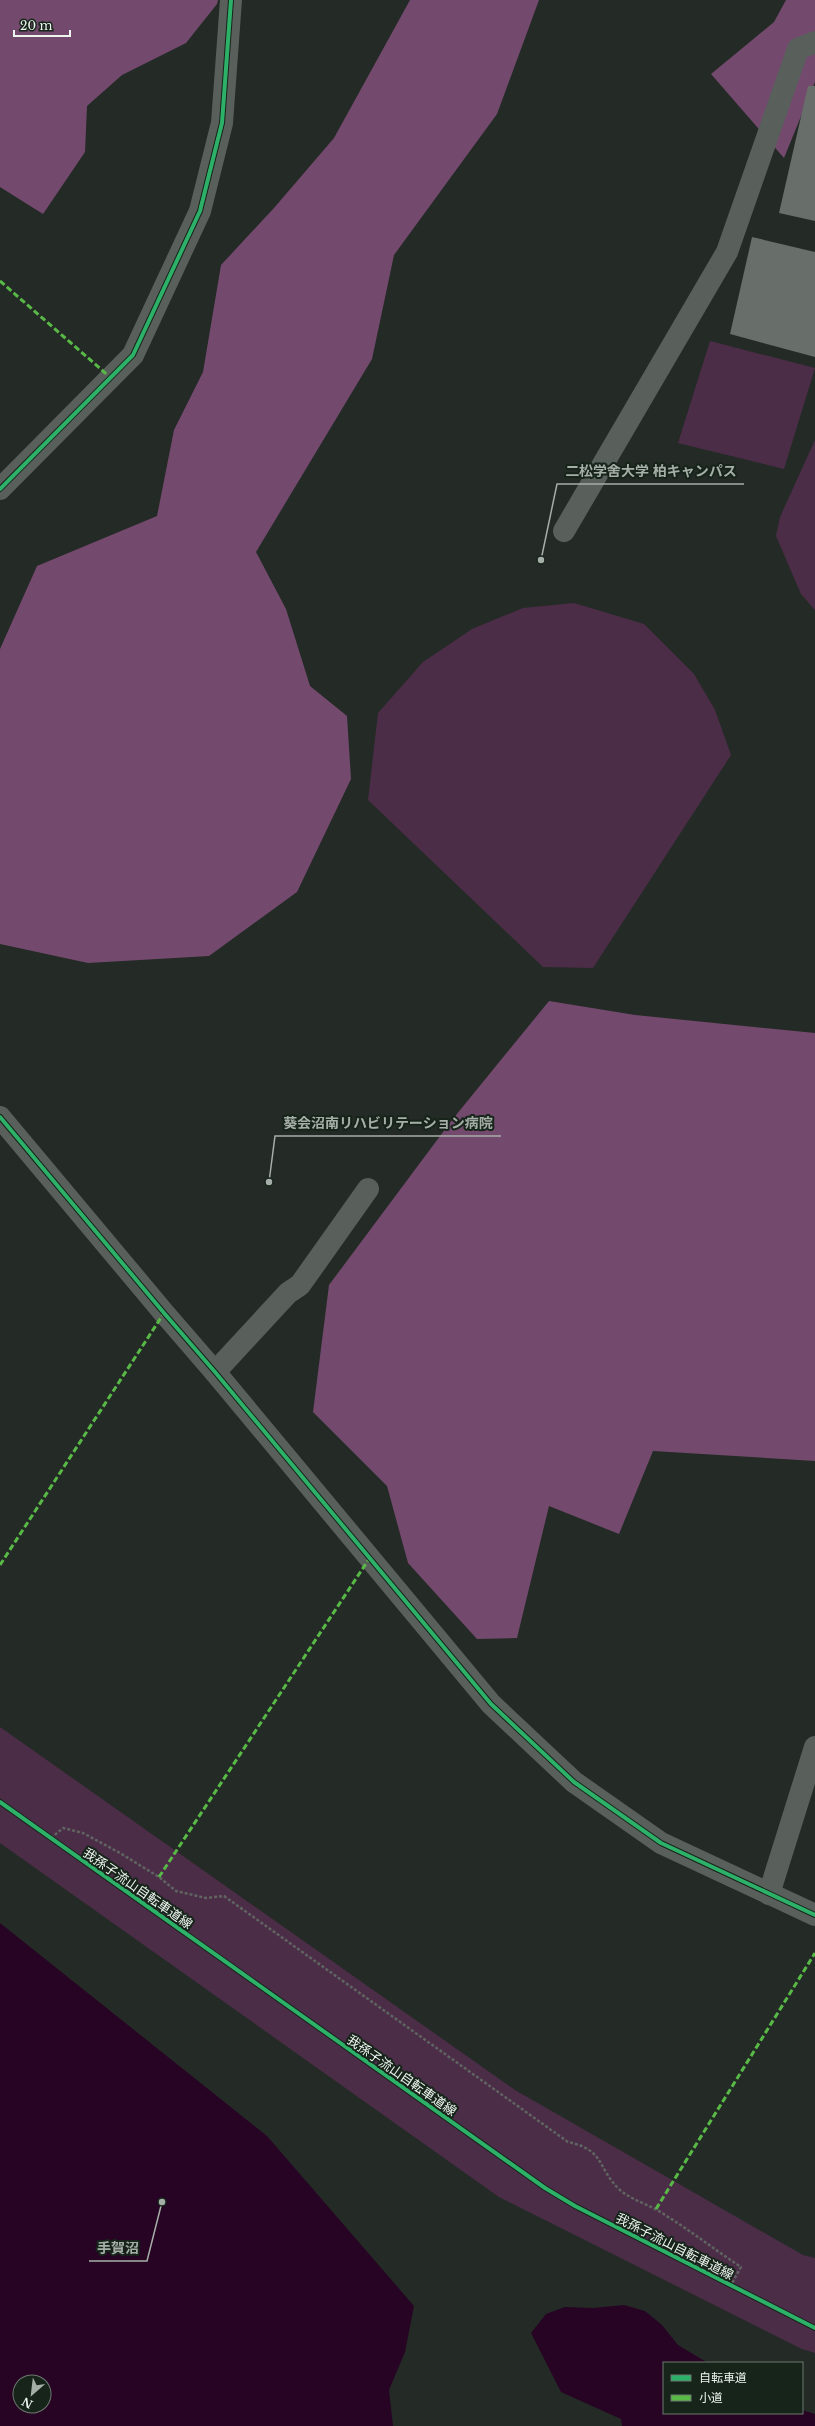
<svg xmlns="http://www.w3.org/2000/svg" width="815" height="2426" viewBox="0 0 815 2426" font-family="'Libre Baskerville','Noto Sans JP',serif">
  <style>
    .green { fill: #4c2d48 }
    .forest { fill: #734a6e }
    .water { fill: #270424; fill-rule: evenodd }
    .building { fill: #686e6a }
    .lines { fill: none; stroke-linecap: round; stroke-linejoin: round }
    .path { stroke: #5f6460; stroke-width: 2.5; stroke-dasharray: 3 2; stroke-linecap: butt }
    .minor { stroke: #595f5b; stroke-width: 22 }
    .quiet { stroke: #58b947; stroke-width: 3; stroke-dasharray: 6 3; stroke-linecap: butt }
    .cycleway-casing { stroke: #16241a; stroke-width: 6 }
    .cycleway { stroke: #2db169; stroke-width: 4 }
    .labels { text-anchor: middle; stroke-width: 4; stroke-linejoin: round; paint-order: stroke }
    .street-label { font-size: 13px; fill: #ecf5ee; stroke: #16241a }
    .leader { fill: none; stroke: #a6aea8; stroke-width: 1.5 }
    .callout-dot { fill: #a6aea8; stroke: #16241a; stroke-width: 1.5 }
    .callout-label { font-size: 14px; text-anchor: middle; font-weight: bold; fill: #a6aea8; stroke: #16241a; stroke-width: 4; stroke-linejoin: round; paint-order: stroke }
  </style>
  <rect width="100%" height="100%" fill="#242a25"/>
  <g class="green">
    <path d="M710,341l105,27 -31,101 -106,-26z"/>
    <path d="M815,440v170l-14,-16 -25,-58 4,-19z"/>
    <path d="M574,603l70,21 50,50 21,36 16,45 -138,213 -50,-1 -175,-167 10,-87 45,-51 49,-33 51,-21z"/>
    <path d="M0,1727l515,363 288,165 12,3v95l-13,-4 -303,-152 -499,-354z"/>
  </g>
  <g class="forest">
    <path d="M0,0h218l-1,4 -31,39 -64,32 -35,31 -2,46 -42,62 -43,-27z"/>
    <path d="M410,0h129l-42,114 -103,141 -22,104 -116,193 30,57 24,77 37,30 4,63 -54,113 -88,64 -121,7 -88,-19v-295l37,-83 120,-50 17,-86 29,-58 18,-107 53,-57 60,-70z"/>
    <path d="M786,0h29v82l-31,76 -73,-84 63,-52z"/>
    <path d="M549,1001l86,14 180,18v428l-162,-10 -34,83 -70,-28 -32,132 -40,1 -69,-76 -21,-77 -74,-74 16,-127 123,-165z"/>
  </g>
  <g class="water">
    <path d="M0,1923l267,213 147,170 -9,46 -16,38 4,36h-393zM20,2382h24v24h-24z"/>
    <path d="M624,2305l21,6 17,14 16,20 30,18h-44v50h138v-3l13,4v12h-193l-1,-7 -60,-27 -30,-59 15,-19 19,-7 28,1z"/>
  </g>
  <g class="building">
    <path d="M808,86h7v135l-36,-8z"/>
    <path d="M752,237l63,15v105l-85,-23z"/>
  </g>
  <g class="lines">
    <path class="path" d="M51,1838l12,-10 20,5 37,20 39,24 17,14 30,7 18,-2 344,246c38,8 29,27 52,48 13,11 31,15 45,25 26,16 50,35 76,52l-10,18"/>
    <g class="minor">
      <path d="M0,489l133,-134 67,-144 22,-88 9,-123"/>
      <path d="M564,531l163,-279 71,-203 17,-7"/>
      <path d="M0,1117l164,196 51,59 276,332 83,78 87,61 154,72"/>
      <path d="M215,1372l73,-79 12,-8 68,-96"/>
      <path d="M769,1894l46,-147"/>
    </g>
    <g class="quiet">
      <path d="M0,281l111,97"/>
      <path d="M0,1565l164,-252"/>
      <path d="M159,1877l210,-318"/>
      <path d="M656,2209l159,-256"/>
    </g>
    <g class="cycleway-casing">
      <g id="cycleway">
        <path d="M0,489l133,-134 67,-144 22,-88 9,-123"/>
        <path d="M0,1117l164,196 51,59 276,332 83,78 87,61 154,72"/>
        <path d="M0,1802l545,386 30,18 240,122"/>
      </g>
    </g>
    <use href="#cycleway" class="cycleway"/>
  </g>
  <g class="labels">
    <g class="street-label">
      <text transform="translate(138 1888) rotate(35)" y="5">我孫子流山自転車道線</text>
      <text transform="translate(402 2075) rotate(35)" y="5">我孫子流山自転車道線</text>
      <text transform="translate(675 2246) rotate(27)" y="5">我孫子流山自転車道線</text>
    </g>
  </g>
  <path class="leader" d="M541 560L557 484H744M269 1182L275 1136H501M162 2202L147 2261H89"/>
  <g class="callout-dot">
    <circle cx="541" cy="560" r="4"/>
    <circle cx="269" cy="1182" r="4"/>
    <circle cx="162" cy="2202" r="4"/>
  </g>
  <g class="callout-label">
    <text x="651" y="476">二松学舍大学 柏キャンパス</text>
    <text x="388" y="1128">葵会沼南リハビリテーション病院</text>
    <text x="118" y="2253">手賀沼</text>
  </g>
  <rect x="663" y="2362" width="140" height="52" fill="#16241a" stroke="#6c786f"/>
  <rect x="671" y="2375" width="20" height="6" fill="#2db169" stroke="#6c786f"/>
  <text x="699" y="2382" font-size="12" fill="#ecf5ee">自転車道</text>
  <rect x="671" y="2395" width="20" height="6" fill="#58b947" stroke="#6c786f"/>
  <text x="699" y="2402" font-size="12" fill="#ecf5ee">小道</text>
  <g transform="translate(32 2394) rotate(208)"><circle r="19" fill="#16241a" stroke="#6c786f"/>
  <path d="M0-3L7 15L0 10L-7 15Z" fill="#a6aea8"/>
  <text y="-6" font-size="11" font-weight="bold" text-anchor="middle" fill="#ecf5ee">N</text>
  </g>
  <path d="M14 30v6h56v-6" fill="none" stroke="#ecf5ee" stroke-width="2"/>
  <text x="20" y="30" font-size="12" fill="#ecf5ee" stroke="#16241a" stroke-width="3" paint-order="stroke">20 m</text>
</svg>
